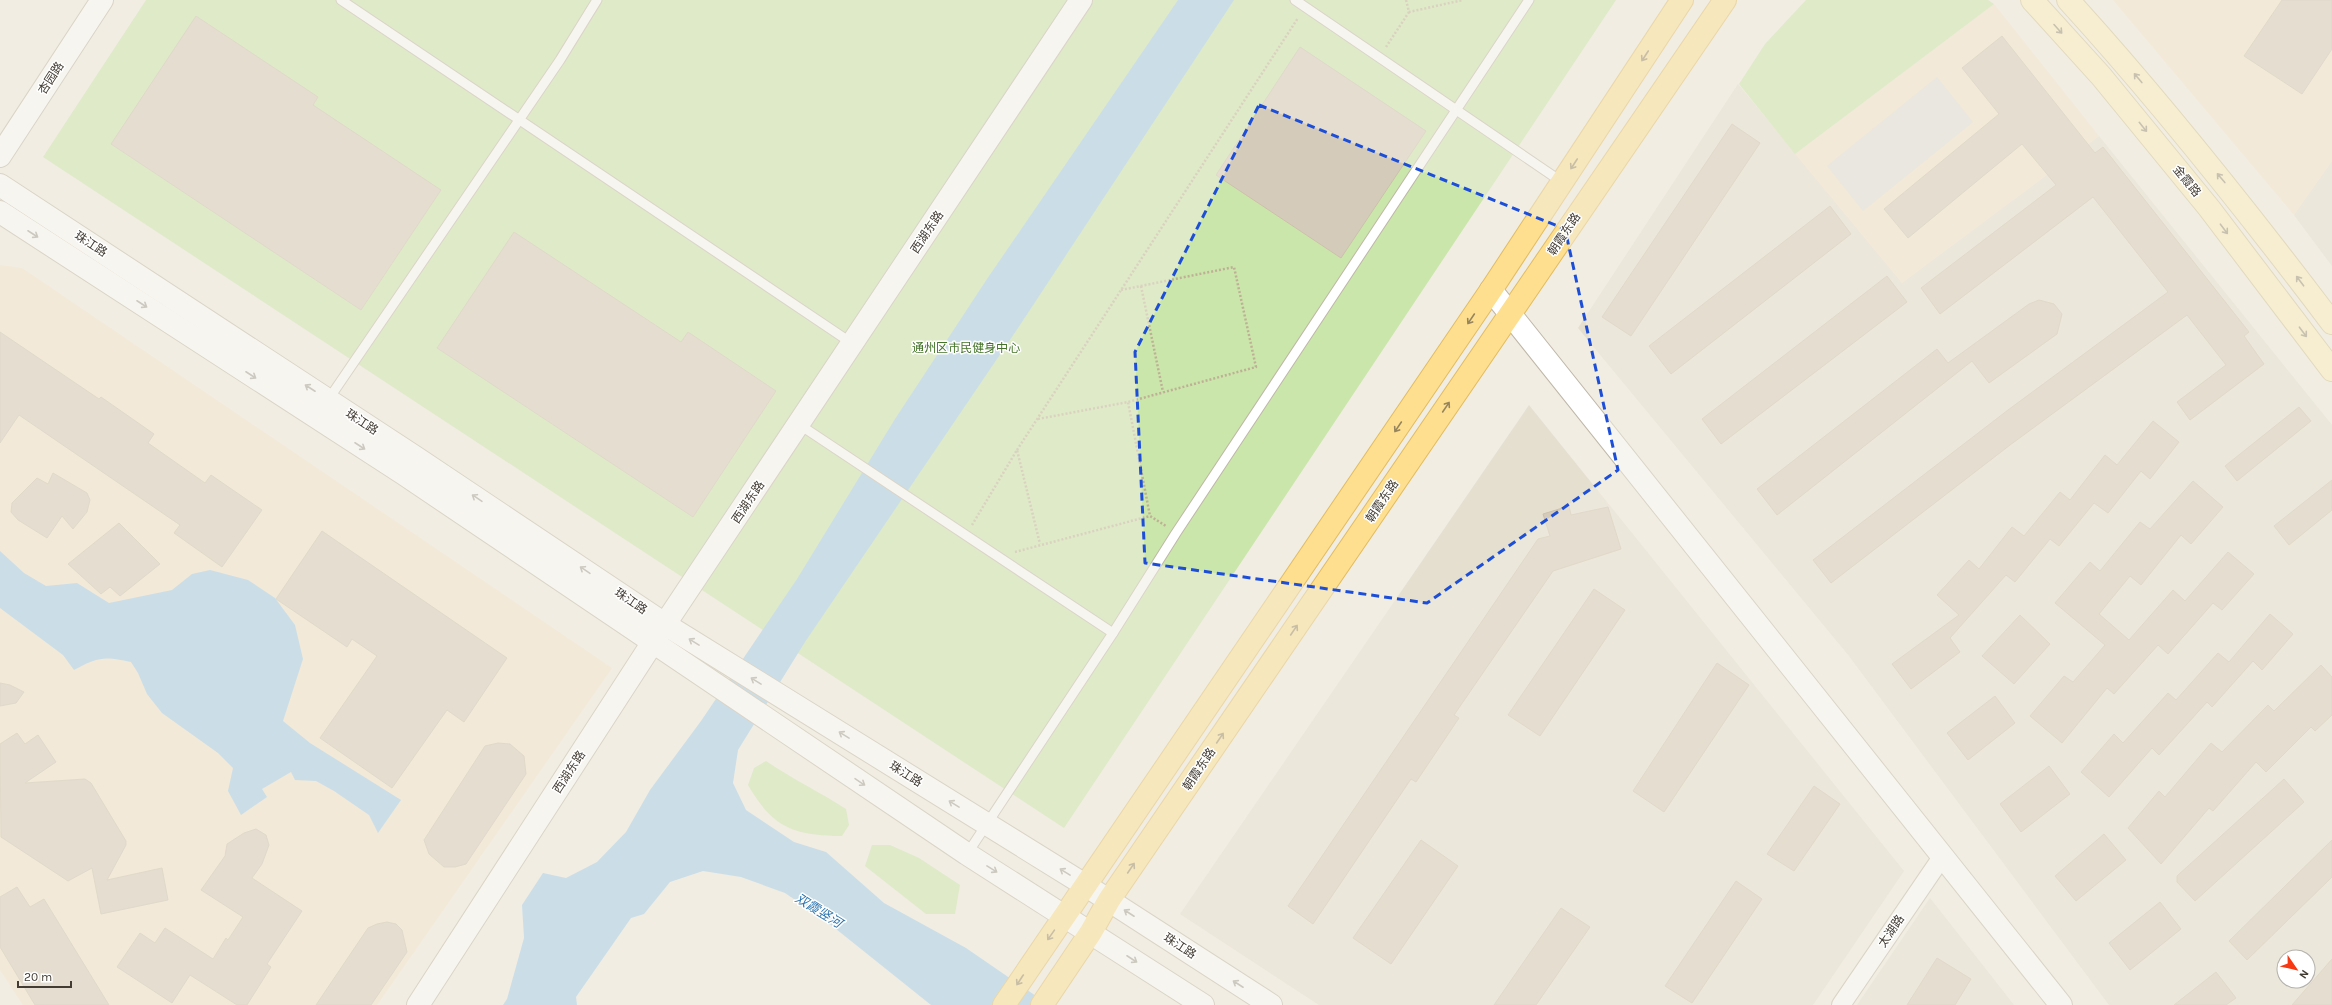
<svg xmlns="http://www.w3.org/2000/svg" width="2332" height="1005" viewBox="0 0 2332 1005" font-family="Karla,'Noto Sans SC',sans-serif">
  <style>
    .residential { fill: #e5dfd0; fill-rule: evenodd }
    .commercial { fill: #f4e4cc }
    .green { fill: #cae6aa }
    .parking { fill: #e1dfdb }
    .water { fill: #9dccef }
    .building { fill: #d5cbbb; stroke: #cdc0ab }
    .lines { fill: none; stroke-linecap: round; stroke-linejoin: round }
    .service-casing { stroke: #bfb7a8; stroke-width: 11 }
    .minor-casing { stroke: #bfb7a8; stroke-width: 20 }
    .tertiary-casing { stroke: #bfb7a8; stroke-width: 24 }
    .secondary-casing { stroke: #d1c192; stroke-width: 24 }
    .primary-casing { stroke: #e2bc60; stroke-width: 24 }
    .path { stroke: #beb096; stroke-width: 2.5; stroke-dasharray: 2 2; stroke-linecap: butt }
    .service { stroke: #fff; stroke-width: 9 }
    .minor { stroke: #fff; stroke-width: 18 }
    .tertiary { stroke: #fff; stroke-width: 22 }
    .secondary { stroke: #fef0bf; stroke-width: 22 }
    .primary { stroke: #fddf8f; stroke-width: 22 }
    .oneway { stroke: #978d72 }
    .oneway2 { stroke: #96855c }
    .oneway3 { stroke: #a09e99 }
    .marked { fill: none; stroke: #1d4ed8; stroke-width: 3; stroke-dasharray: 8 5; stroke-linejoin: round }
    .labels { text-anchor: middle; stroke-width: 3; stroke-linejoin: round; paint-order: stroke }
    .street-label { font-size: 12px; fill: #423c33; stroke: #fff }
    .park-label { font-size: 12px; fill: #437328; stroke: #fff }
    .water-label { font-size: 13px; font-style: italic; fill: #2e75ac; stroke: #fff }
  </style>
  <rect width="100%" height="100%" fill="#f1ede2"/>
  <g class="residential">
    <path d="M1738,84l164,199 197,-147 233,289v580h-223l-260,-349 -271,-328zM2284,957h24v24h-24z"/>
    <path d="M2332,161v105l-38,-51z"/>
    <path d="M1529,405l375,466 -91,134h-494l-139,-91z"/>
    <path d="M1930,898l84,107h-157z"/>
  </g>
  <g class="commercial">
    <path d="M2113,0h219v161l-38,54z"/>
    <path d="M1994,4l105,132 -197,147 -107,-129z"/>
    <path d="M0,265l22,3 590,400 -235,337h-354l-23,-35z"/>
  </g>
  <g class="green">
    <path d="M146,0h1470l-552,828 -1021,-671z"/>
    <path d="M1806,0h182l6,4 -199,150 -56,-70 26,-40z"/>
    <path d="M766,761c26,18 54,31 80,48l3,16 -7,11c-49,-1 -69,-8 -94,-51l6,-17z"/>
    <path d="M872,845h18l29,13 41,27 -5,29h-29l-61,-48z"/>
  </g>
  <path class="parking" d="M1937,77l36,45 -110,89 -36,-45z"/>
  <g class="water">
    <path d="M1178,0h56l-214,325 -215,317 -67,108 -5,33 13,27 48,32 32,10 58,51 82,45 83,57h-118l-105,-84 -41,-28 -44,-16 -38,-6 -33,11 -26,32 -13,4 -55,79 1,8h-74l4,-6 17,-61 -2,-33 21,-32 23,5 31,-16 29,-30 24,-42 51,-69 96,-142 98,-160 92,-140z"/>
    <path d="M0,551l24,22 22,13 31,-3 32,20 63,-13 20,-16 18,-4 38,10 27,18 20,27 8,34 -20,62 27,22 91,57 -23,33 -9,-18 -35,-24 -18,-10 -21,-1 -4,-8 -29,17 5,8 -26,18 -13,-24 5,-23 -15,-15 -56,-40 -15,-19 -9,-21 -7,-11c-27,-6 -33,-5 -57,8l-11,-15 -63,-47z"/>
  </g>
  <g class="building">
    <path d="M2282,0h50v49l-30,45 -58,-38z"/>
    <path d="M196,16l122,81 -5,8 128,85 -80,120 -250,-166z"/>
    <path d="M2002,36l93,117 8,-6 146,185 -5,4 20,28 -74,56 -13,-18 49,-37 -39,-50 -177,130 -179,138 -18,-23 195,-150 160,-118 -75,-95 -153,117 -19,-26 135,-103 -34,-41 -114,94 -24,-29 115,-95 -37,-46z"/>
    <path d="M1300,47l126,84 -85,127 -125,-83z"/>
    <path d="M1732,124l28,19 -129,193 -29,-19z"/>
    <path d="M1830,206l21,28 -180,140 -22,-28z"/>
    <path d="M514,232l167,110 7,-10 88,59 -83,126 -256,-169z"/>
    <path d="M1887,276l20,26 -186,142 -19,-25z"/>
    <path d="M2039,300l15,4 8,10 -5,20 -68,49 -17,-22 -195,154 -20,-26 180,-140 11,14 81,-59z"/>
    <path d="M0,332l99,67 2,-2 53,37 -6,9 57,40 6,-8 51,35 -40,57 -48,-34 6,-8 -161,-110 -19,28z"/>
    <path d="M2299,407l12,14 -74,60 -12,-15z"/>
    <path d="M2153,421l26,21 -29,37 -9,-8 -33,42 -14,-10 -35,43 -9,-7 -35,43 -9,-7 -56,63 10,14 -49,37 -19,-25 67,-49 -22,-20 32,-35 10,9 33,-42 12,9 36,-44 10,8 35,-45 12,10z"/>
    <path d="M53,473l34,20 3,7 -3,12 -14,17 -11,-13 -15,22 -29,-18 -7,-8 1,-9 25,-25 11,6z"/>
    <path d="M2332,480v30l-43,35 -15,-19z"/>
    <path d="M2193,481l30,26 -32,37 -10,-9 -40,50 -11,-9 -31,38 30,26 44,-50 12,11 43,-49 26,22 -32,36 -9,-7 -45,51 -10,-9 -44,49 -7,-6 -45,55 -32,-27 34,-40 9,6 32,-37 -50,-42 35,-41 10,9 40,-49 10,7z"/>
    <path d="M1569,506l2,9 37,-8 13,42 -68,22 -99,144 5,3 -43,64 -5,-3 -98,145 -25,-18 250,-367 12,-3 -7,-22z"/>
    <path d="M119,523l41,41 -40,32 -10,-9 -9,7 -33,-30z"/>
    <path d="M322,531l185,127 -43,64 -17,-12 -55,78 -72,-50 57,-82 -25,-17 -5,8 -71,-48z"/>
    <path d="M1594,589l31,21 -85,126 -32,-21z"/>
    <path d="M2270,614l23,20 -31,36 -9,-9 -41,46 -5,-5 -48,53 -7,-7 -43,49 -28,-25 33,-38 9,9 45,-50 8,7 42,-47 11,9z"/>
    <path d="M2020,615l30,29 -36,40 -32,-28z"/>
    <path d="M1717,663l32,22 -85,127 -31,-21z"/>
    <path d="M2321,665l11,12v38l-17,16 -4,-4 -45,45 -10,-10 -43,49 -4,-3 -48,56 -33,-36 31,-37 6,6 46,-54 11,9 46,-47 6,6z"/>
    <path d="M0,683l10,2 14,7 -8,11 -16,3z"/>
    <path d="M1995,696l20,27 -47,37 -21,-27z"/>
    <path d="M17,733l8,11 13,-9 18,27 -31,21 60,-4 6,4 35,58v4l-19,35 55,-12 6,32 -67,14 -9,-46 -24,13 -67,-44 -1,-93z"/>
    <path d="M498,743l12,1 14,12 2,18 -60,90 -11,3h-11l-15,-13 -5,-14 61,-94z"/>
    <path d="M2049,766l21,28 -49,38 -21,-28z"/>
    <path d="M2284,779l20,23 -109,99 -18,-19v-6z"/>
    <path d="M1814,786l26,18 -46,67 -27,-17z"/>
    <path d="M256,829l10,6 3,10 -7,19 -10,14 50,33 -35,53 4,3 -24,38h-10l-47,-30 -18,28 -55,-36 23,-34 15,10 10,-15 48,31 13,-21 2,2 15,-23 -42,-27 24,-34 2,-12 17,-11z"/>
    <path d="M2104,834l22,26 -50,41 -21,-25z"/>
    <path d="M1421,840l37,26 -67,98 -38,-26z"/>
    <path d="M2332,840v37l-85,83 -18,-19z"/>
    <path d="M1736,881l26,18 -70,104 -27,-17z"/>
    <path d="M17,887l13,20 14,-8 65,106h-74l-35,-58v-50z"/>
    <path d="M2160,902l21,27 -51,41 -21,-27z"/>
    <path d="M1561,908l29,19 -54,78h-42z"/>
    <path d="M387,922l9,2 6,6 5,22 -36,53h-55l52,-77 9,-4z"/>
    <path d="M1937,958l34,21 -16,26h-48z"/>
    <path d="M2332,959v46h-40z"/>
    <path d="M2216,972l20,26 -10,7h-52z"/>
  </g>
  <g class="lines">
    <g class="service-casing">
      <g id="service">
        <path d="M341,0l512,344"/>
        <path d="M1295,0l267,182"/>
        <path d="M328,400l232,-340 37,-60"/>
        <path d="M800,425l313,208"/>
        <path d="M967,854l146,-221 63,-100 353,-533"/>
      </g>
    </g>
    <g class="minor-casing">
      <path id="minor" d="M1841,1005l101,-148"/>
    </g>
    <g class="tertiary-casing">
      <g id="tertiary">
        <path d="M0,156l102,-156"/>
        <path d="M0,185l415,272 251,168 419,260 186,120"/>
        <path d="M0,212l404,262 563,380 236,151"/>
        <path d="M1491,290l570,715"/>
        <path d="M418,1005l235,-363 428,-642"/>
      </g>
    </g>
    <g class="secondary-casing">
      <g id="secondary">
        <path d="M2032,0l69,76 108,132 123,162"/>
        <path d="M2068,0c94,103 180,212 264,323"/>
      </g>
    </g>
    <g class="primary-casing">
      <g id="primary">
        <path d="M1004,1005l487,-715 191,-290"/>
        <path d="M1042,1005l49,-73 18,-32 616,-900"/>
      </g>
    </g>
    <g class="path">
      <path d="M1406,0l3,12 54,-12"/>
      <path d="M1386,47l23,-35"/>
      <path d="M1141,286l22,106"/>
      <path d="M1121,290l113,-23 22,100 -128,35"/>
      <path d="M1038,419l90,-17 22,114"/>
      <path d="M1017,450l281,-432"/>
      <path d="M972,525l45,-75 23,94"/>
      <path d="M1015,552l135,-36 16,10"/>
    </g>
    <use href="#service" class="service"/>
    <use href="#minor" class="minor"/>
    <use href="#tertiary" class="tertiary"/>
    <use href="#secondary" class="secondary"/>
    <use href="#primary" class="primary"/>
  </g>
  <defs><path id="oneway-shaft" d="M-6 0H5M1.5-3L5.5 0L1.5 3" fill="none" stroke-width="1.6" stroke-linecap="round" stroke-linejoin="round"/></defs>
  <g class="oneway">
    <use href="#oneway-shaft" transform="translate(2058 29) rotate(48)"/>
    <use href="#oneway-shaft" transform="translate(2138 78) rotate(-130)"/>
    <use href="#oneway-shaft" transform="translate(2143 127) rotate(51)"/>
    <use href="#oneway-shaft" transform="translate(2221 178) rotate(-130)"/>
    <use href="#oneway-shaft" transform="translate(2224 229) rotate(53)"/>
    <use href="#oneway-shaft" transform="translate(2300 281) rotate(-127)"/>
    <use href="#oneway-shaft" transform="translate(2303 332) rotate(53)"/>
  </g>
  <g class="oneway2">
    <use href="#oneway-shaft" transform="translate(1645 56) rotate(123)"/>
    <use href="#oneway-shaft" transform="translate(1574 164) rotate(123)"/>
    <use href="#oneway-shaft" transform="translate(1471 319) rotate(124)"/>
    <use href="#oneway-shaft" transform="translate(1446 407) rotate(-56)"/>
    <use href="#oneway-shaft" transform="translate(1398 427) rotate(124)"/>
    <use href="#oneway-shaft" transform="translate(1294 630) rotate(-56)"/>
    <use href="#oneway-shaft" transform="translate(1220 738) rotate(-56)"/>
    <use href="#oneway-shaft" transform="translate(1131 868) rotate(-56)"/>
    <use href="#oneway-shaft" transform="translate(1051 935) rotate(125)"/>
    <use href="#oneway-shaft" transform="translate(1020 980) rotate(123)"/>
  </g>
  <g class="oneway3">
    <use href="#oneway-shaft" transform="translate(33 234) rotate(33)"/>
    <use href="#oneway-shaft" transform="translate(142 304) rotate(33)"/>
    <use href="#oneway-shaft" transform="translate(251 375) rotate(33)"/>
    <use href="#oneway-shaft" transform="translate(310 388) rotate(-147)"/>
    <use href="#oneway-shaft" transform="translate(360 446) rotate(33)"/>
    <use href="#oneway-shaft" transform="translate(477 498) rotate(-146)"/>
    <use href="#oneway-shaft" transform="translate(585 570) rotate(-146)"/>
    <use href="#oneway-shaft" transform="translate(694 642) rotate(-148)"/>
    <use href="#oneway-shaft" transform="translate(756 681) rotate(-148)"/>
    <use href="#oneway-shaft" transform="translate(844 735) rotate(-148)"/>
    <use href="#oneway-shaft" transform="translate(860 782) rotate(34)"/>
    <use href="#oneway-shaft" transform="translate(954 804) rotate(-148)"/>
    <use href="#oneway-shaft" transform="translate(992 869) rotate(32)"/>
    <use href="#oneway-shaft" transform="translate(1065 872) rotate(-148)"/>
    <use href="#oneway-shaft" transform="translate(1129 913) rotate(-147)"/>
    <use href="#oneway-shaft" transform="translate(1132 959) rotate(33)"/>
    <use href="#oneway-shaft" transform="translate(1238 984) rotate(-147)"/>
  </g>
  <path d="M0 0H2332V1005H0ZM1259,105l306,124 53,241 -191,133 -282,-40 -10,-211z" fill="#f1ede2" fill-opacity=".55" fill-rule="evenodd"/>
  <path class="marked" d="M1259,105l306,124 53,241 -191,133 -282,-40 -10,-211z"/>
  <g class="labels">
    <g class="street-label">
      <text transform="translate(51 78) rotate(-57)" y="4">杏园路</text>
      <text transform="translate(2187 181) rotate(51)" y="4">金霞路</text>
      <text transform="translate(927 232) rotate(-56)" y="4">西湖东路</text>
      <text transform="translate(1564 234) rotate(-56)" y="4">朝霞东路</text>
      <text transform="translate(91 244) rotate(33)" y="4">珠江路</text>
      <text transform="translate(362 422) rotate(33)" y="4">珠江路</text>
      <text transform="translate(1382 501) rotate(-56)" y="4">朝霞东路</text>
      <text transform="translate(748 502) rotate(-56)" y="4">西湖东路</text>
      <text transform="translate(631 601) rotate(34)" y="4">珠江路</text>
      <text transform="translate(1199 769) rotate(-56)" y="4">朝霞东路</text>
      <text transform="translate(569 772) rotate(-57)" y="4">西湖东路</text>
      <text transform="translate(906 774) rotate(32)" y="4">珠江路</text>
      <text transform="translate(1891 931) rotate(-56)" y="4">太湖路</text>
      <text transform="translate(1180 946) rotate(33)" y="4">珠江路</text>
    </g>
    <g class="park-label">
      <text x="966" y="352">通州区市民健身中心</text>
    </g>
    <g class="water-label">
      <text transform="translate(819 910) rotate(32)" y="5">双霞竖河</text>
    </g>
  </g>
  <g transform="translate(2296 969) rotate(124)"><circle r="19" fill="#ffffff" stroke="#b3b1ad"/>
  <path d="M0-3L7 15L0 10L-7 15Z" fill="#f83812"/>
  <text y="-6" font-size="11" font-weight="bold" text-anchor="middle" fill="#423c33">N</text>
  </g>
  <path d="M18 981v6h53v-6" fill="none" stroke="#423c33" stroke-width="2"/>
  <text x="24" y="981" font-size="12" fill="#423c33" stroke="#ffffff" stroke-width="3" paint-order="stroke">20 m</text>
</svg>
